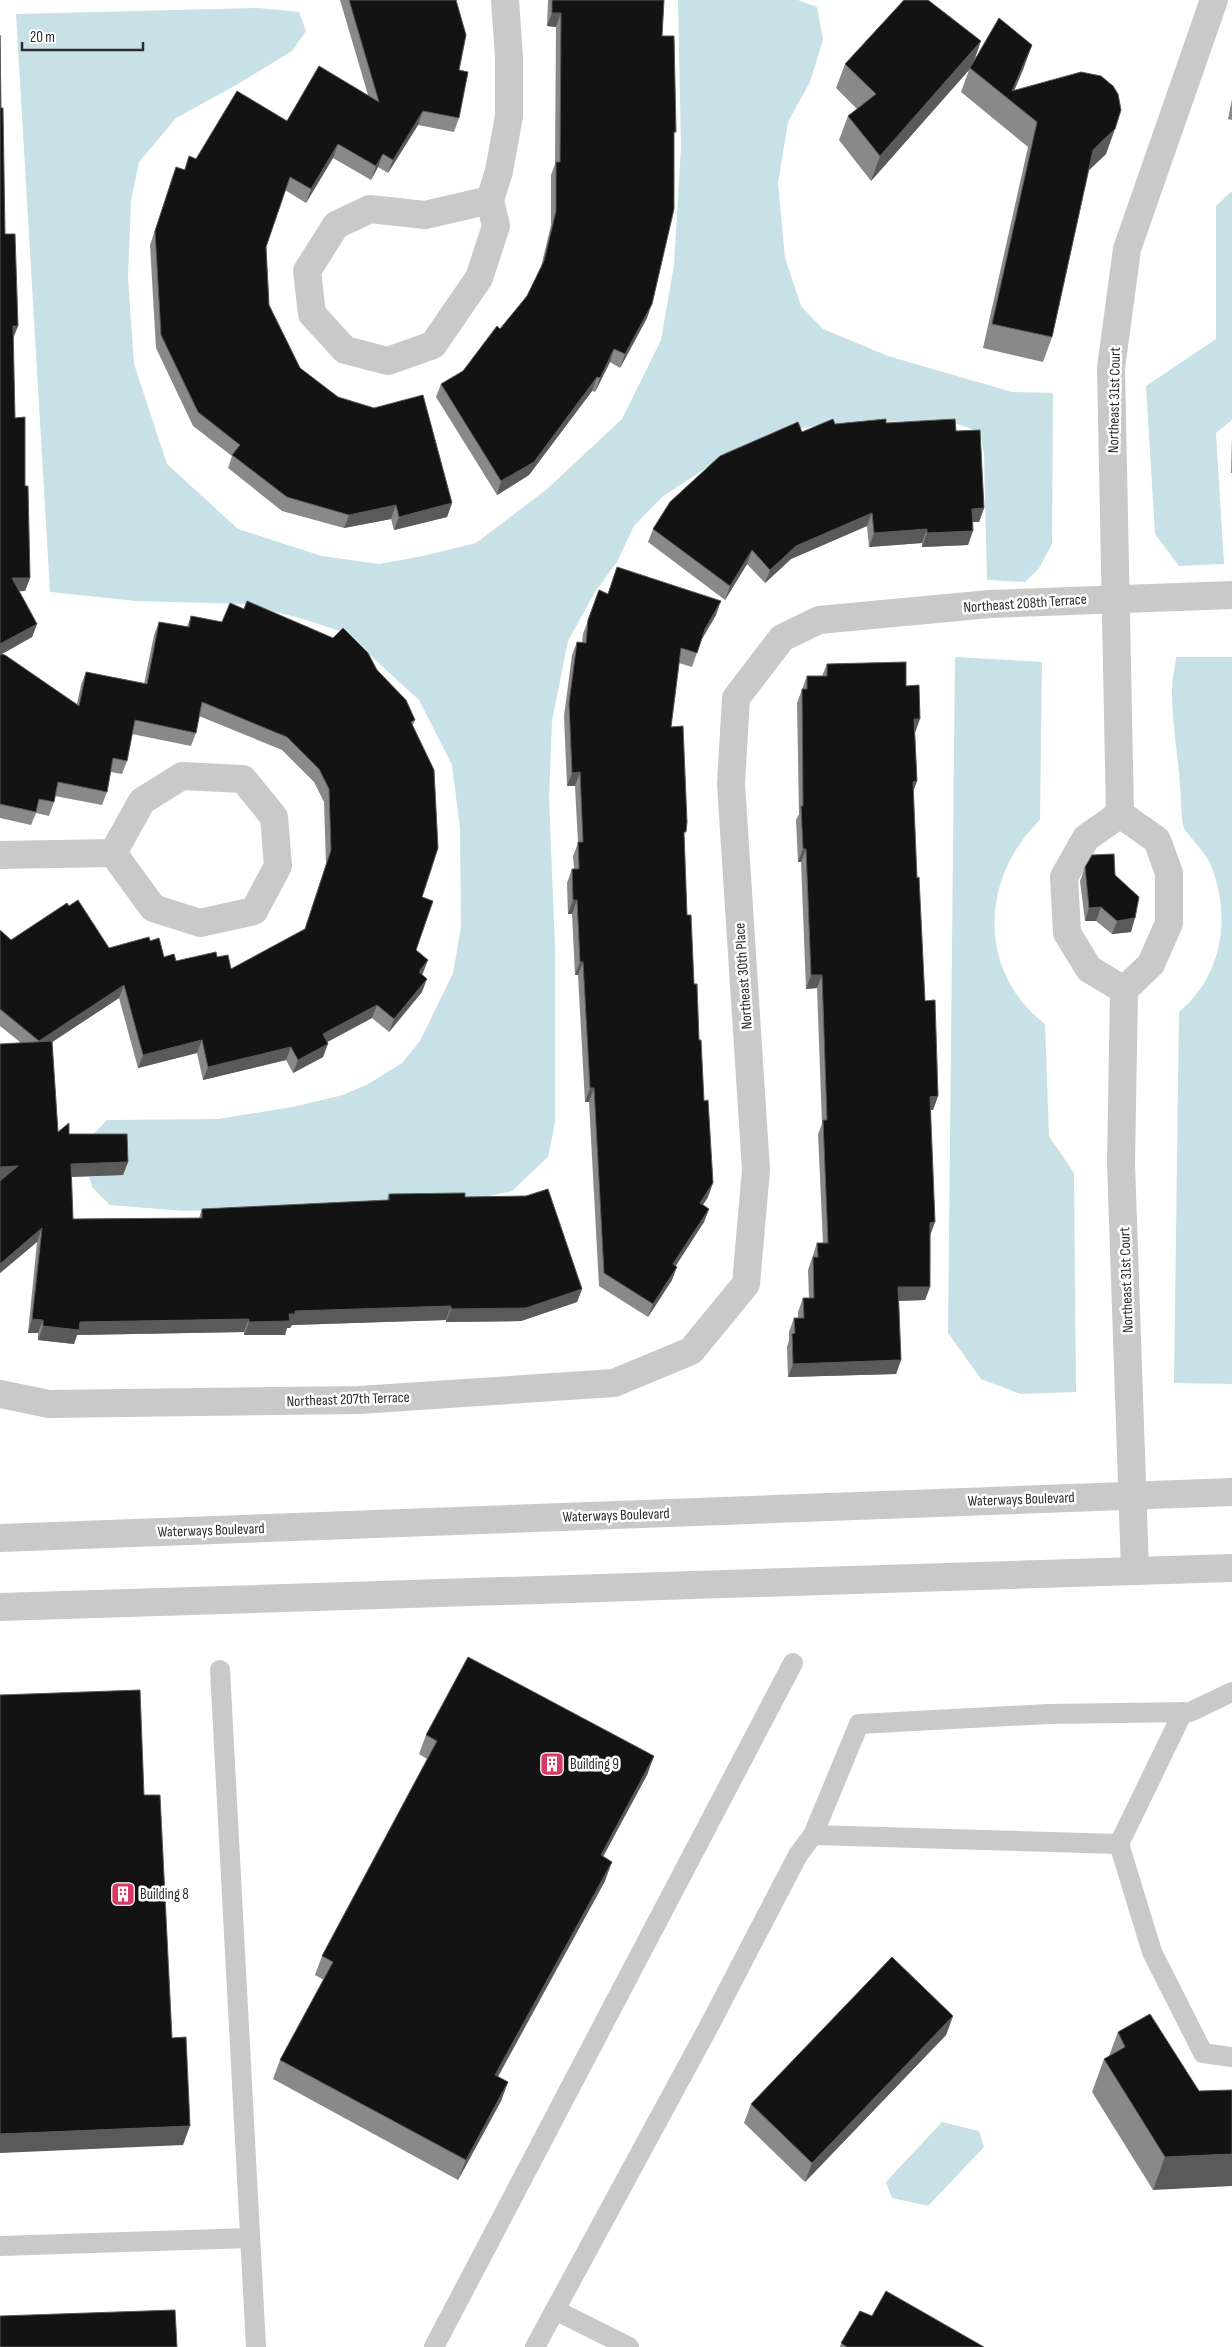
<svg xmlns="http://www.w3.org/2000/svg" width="1232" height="2347" viewBox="0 0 1232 2347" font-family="'Sofia Sans Condensed',sans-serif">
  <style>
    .water { fill: #c7e1e7 }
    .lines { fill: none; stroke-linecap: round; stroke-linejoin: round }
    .service { stroke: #c9c9c9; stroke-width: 20 }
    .minor { stroke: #c9c9c9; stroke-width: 28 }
    .tertiary { stroke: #c9c9c9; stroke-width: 28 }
    .wall { fill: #898989 }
    .shaded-wall { fill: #5a5a5a }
    .building { fill: #131313; stroke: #5a5a5a }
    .labels { text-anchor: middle; stroke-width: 5; stroke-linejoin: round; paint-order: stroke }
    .street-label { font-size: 15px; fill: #2c2c2c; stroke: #fff }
    .poi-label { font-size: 15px; fill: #2c2c2c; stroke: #fff; text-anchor: start }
  </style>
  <rect width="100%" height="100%" fill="#fff"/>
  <g class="water">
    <path d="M678,0h120l19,7 6,33 -13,42 -22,40 -10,61 7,75 16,48 22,23 65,27 124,36 41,1 -1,151 -13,24 -14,14 -38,-2 -3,-127 -4,-21 -22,-8 -37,-3 -85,2 -65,10 -62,33 -47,31 -28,29 -17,36 -22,30 -27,49 -16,80 -3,77 6,150v175l-7,34 -36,34 -45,10 -282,10 -75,-6 -18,-18 -6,-23 4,-26 17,-18 111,-1 74,-12 51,-12 27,-12 32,-20 18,-22 33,-68 8,-46 -1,-98 -8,-64 -33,-65 -73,-67 -43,-14 -58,-15 -109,-3 -86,-9 -34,-578 243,-6 40,4 7,19 -14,20 -54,33 -62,34 -37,44 -8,39 -3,77 6,86 33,100 71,65 84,27 57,8 44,-8 53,-13 71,-54 75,-70 39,-79 13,-75 7,-117z"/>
    <path d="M1232,191v229l-16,13 8,131 -45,2 -24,-32 -9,-148 70,-47v-133z"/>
    <path d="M955,657l87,5 -2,158c-59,57 -64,151 5,204l4,112 25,37 2,219 -55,2 -40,-15 -33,-46z"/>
    <path d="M1176,657h56v727l-58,-1 5,-371c45,-37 53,-100 30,-151 -5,-10 -23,-28 -25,-33 -4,-13 -2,-29 -4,-42 -2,-31 -8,-64 -8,-95 0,-12 3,-23 4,-34z"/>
    <path d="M942,2122l37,9 5,16 -56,59 -36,-8 -6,-16z"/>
  </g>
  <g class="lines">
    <g class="service">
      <path d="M220,1670l36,677"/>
      <path d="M813,1835l306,9 64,-132"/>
      <path d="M1119,1844l33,108 51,101 29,4"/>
      <path d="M0,2246l250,-8"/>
      <path d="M555,2310l74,37"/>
      <path d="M434,2347l359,-684"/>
      <path d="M535,2347l173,-319 90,-173 15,-20 46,-111 189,-10 142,-2 42,-20"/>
    </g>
    <g class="minor">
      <path d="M490,200l-65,15 -55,-6 -34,16 -29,46 5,43 33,36 43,11 45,-16 46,-67 17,-52 -6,-26 9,-29 10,-55v-59l-4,-57"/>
      <path d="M182,776l61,3 31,38 4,49 -24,45 -54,12 -47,-15 -40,-55 29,-52z"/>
      <path d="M1120,814l-9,-446 16,-119 87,-249"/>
      <path d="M1120,814l37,26 12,33v50l-18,41 -27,26 -3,173 14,408"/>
      <path d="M1120,814l-34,24 -22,39 3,56 22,36 35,21"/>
      <path d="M0,855l113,-2"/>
      <path d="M0,1394l49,10 310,-4 255,-17 77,-32 55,-67 10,-114 -25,-386 5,-86 46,-60 37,-18 171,-16 242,-9"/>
    </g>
    <g class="tertiary">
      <path d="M0,1538l1232,-46"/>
      <path d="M0,1607l1232,-39"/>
    </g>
  </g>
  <g class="wall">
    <path d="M340,0h116l3,70v48l-5,14 -36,-7 -30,48 -10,-6 -7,13 -38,-22 -27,45 -21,-13 -19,57 3,58 31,63 152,135 -5,14 -53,13 -3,-11 -47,9 -62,-17 -54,-43 4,-12 -39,-30 -37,-78 -6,-103 26,-78 8,3 5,-14 7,3 91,-38 81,-26z"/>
    <path d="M548,0h116l-2,36 12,101 -27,181 -27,50 -10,-6 -15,30 -3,-1 -63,84 -32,20 -61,-98 5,-13 22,-13 37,-42 27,-33 14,-29 10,-42v-50l4,-11 1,-137 -9,-1z"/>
    <path d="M0,35l1,73 4,126 8,104 2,80 10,68 5,92 -5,13h-6l18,33 -5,13 -30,17 75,50 4,-19 5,-13 58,12 10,-49 5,-13 28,5 4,-11 186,54 38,50 -2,5 9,172 -6,53 7,23 -1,2v17l-33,40 -17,-14 -45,24 -4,15 -30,16 -7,-13 -83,20 -6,-27 -59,15 -19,-70 -67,44 6,90 11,2 59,28 -5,13 -52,2 2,42 126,-1 3,-9 185,-9 2,-6 76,3 117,92 -5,13 -56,19 -75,1v-2l-154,5 -2,3h-3l-2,7h-41v-3l-167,3 -3,9 -36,-4v-7h-10l9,-91 -37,31v-92l1,-1 19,-138 -20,-16v-96l11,10 98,8 41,-7 14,16 12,4 41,-4 14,12 74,-40 21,-65 -2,-62 -10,-20 -32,-32 -83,-34 -3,17 -5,13 -59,-12 -5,27 -5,13 -11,-2 -4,20 -5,13 -47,-9 -1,6 -5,14 -13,-3 -5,12 -31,-7z"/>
    <path d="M981,41l-6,17 57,-13 -18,46 92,63 -17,16 -37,167 -9,25 -60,-14 45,-201 -67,-55 8,-22 -98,111 -32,-41 9,-24 9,-7 -21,-21 9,-24z"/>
    <path d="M1232,99v21l-4,-1z"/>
    <path d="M886,423l70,8 28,77 -5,14h-6l-5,23 -46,2v-4l-53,4 -2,-21 -76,33 -26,24 -18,-19 -22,36 -77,-58 5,-13 149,-97 33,-8z"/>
    <path d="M1232,436v37h-1z"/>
    <path d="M599,590l9,4 108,21 -15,26 -9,26 -13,-4 -8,64 13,109 3,79 7,69 14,213 -5,8 6,4 -5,13 -29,44 -3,14 -24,37 -49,-31 -10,-184h-4l-7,-127h-3l-3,-61h-4l-1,-31 5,-14h2l-1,-13 5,-13 -3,-57h-8l-3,-70 8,-61 5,-13 5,1 1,-9z"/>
    <path d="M827,664l79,22 9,47 2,48 -4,10 4,87 8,123 13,95 -5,14h-2l-1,177 -5,13 -26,1 2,59 -5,14 -108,3 -1,-30 2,-7v-8l5,-14h4v-6l5,-14h6l-1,-28 9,-27h6l-5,-109 4,-10 -5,-136 -11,1 -5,-127h-3l-2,-42 3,-6 -2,-111 10,-27h15z"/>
    <path d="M1085,867l30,8 16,57 -19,2 -16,-13h-11l-5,-40z"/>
    <path d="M426,1735l228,21 -7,19 -44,82 2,24 -107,196 10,5 -7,19 -43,79 -185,-101 7,-19 44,-80 -9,-5 7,-19 105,-197 -8,-5z"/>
    <path d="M953,2016l-7,19 -141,147 -61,-59 7,-19z"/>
    <path d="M1118,2032l81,59 -46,99 -61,-98 12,-33 5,-3z"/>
    <path d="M872,2316l112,31h-144l1,-4z"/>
  </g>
  <g class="shaded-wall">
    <path d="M552,13h9l-5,14 -9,-1z"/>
    <path d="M981,41l-9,25 -2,2 -1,2 -98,111 9,-25z"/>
    <path d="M1032,45l-9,25 -13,30 2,-9z"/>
    <path d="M423,111l-5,14 -30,48 5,-13z"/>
    <path d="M1115,129l-9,25 -22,21 9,-25z"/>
    <path d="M338,144l-5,14 -27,45 5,-14z"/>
    <path d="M383,154l-5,13 -7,13 5,-14z"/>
    <path d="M652,304l-5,14 -27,50 5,-14z"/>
    <path d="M13,326h5l-5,13z"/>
    <path d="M614,349l-4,13 -15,30 5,-14z"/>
    <path d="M597,377l-5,14 -63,84 -32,20 4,-14z"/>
    <path d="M452,503l-5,14 -53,13 5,-13z"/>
    <path d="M396,505l-5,14 -47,9 5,-13z"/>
    <path d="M984,508l-5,14h-12l5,-13z"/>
    <path d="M872,513l-5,13 -76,33 -26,24 5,-13 26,-24z"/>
    <path d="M927,529l-5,14 -53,4 5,-14z"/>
    <path d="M973,531l-5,14 -46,2 5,-14z"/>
    <path d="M752,550l-5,14 -22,36 5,-14z"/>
    <path d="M12,578h18l-5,13 -18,1z"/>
    <path d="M721,601l-5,14 -16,27 5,-13z"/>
    <path d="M37,624l-5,13 -32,18v-11z"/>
    <path d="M914,719h6l-5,14z"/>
    <path d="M580,772l-5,14h-8l5,-13z"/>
    <path d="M917,781l-5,14 1,-13z"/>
    <path d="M803,849h3l-5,13h-3z"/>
    <path d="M573,900h4l-5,14h-4z"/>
    <path d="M1101,907l-5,14h-11l4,-13z"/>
    <path d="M1135,918l-4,14 -19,2 5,-13z"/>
    <path d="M428,960l-5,13 -9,13 5,-14z"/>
    <path d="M580,962h3l-5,13h-3z"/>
    <path d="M811,975h11l-5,13 -11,1z"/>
    <path d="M427,979l-5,13 -33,40 5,-13z"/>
    <path d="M124,985l-5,13 -85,56 5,-13z"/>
    <path d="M377,1005l-5,13 -54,29 5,-13z"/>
    <path d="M202,1040l-5,13 -59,15 5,-13z"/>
    <path d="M328,1044l-5,13 -30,16 5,-13z"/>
    <path d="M291,1047l-5,13 -83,20 5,-13z"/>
    <path d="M590,1088h4l-5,14h-4z"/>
    <path d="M938,1096l-5,14h-8l5,-13z"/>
    <path d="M128,1162l-5,13 -57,2 5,-13z"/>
    <path d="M18,1166l-5,14h-13v-13z"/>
    <path d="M713,1183l-5,14 -13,20 5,-14z"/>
    <path d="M709,1209l-5,13 -36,56 5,-14z"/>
    <path d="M935,1222l-5,14h-5l5,-13z"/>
    <path d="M42,1228l-5,14 -37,31v-9z"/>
    <path d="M677,1267l-5,13 -24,37 5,-13z"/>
    <path d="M898,1287h32l-5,13 -32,1z"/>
    <path d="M582,1289l-5,13 -56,19 -75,1 5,-13z"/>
    <path d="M451,1306l-5,14 -154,5 -2,3h-3l-2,7h-41l5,-13 40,-8 6,-3z"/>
    <path d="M32,1319l11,1 -5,13h-10z"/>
    <path d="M249,1319l-5,13 -167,3 -3,9 -36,-4 5,-14 37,-4z"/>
    <path d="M901,1360l-5,14 -108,3 5,-13z"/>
    <path d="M654,1756l-7,19 -54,100 8,-20z"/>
    <path d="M612,1862l-7,19 -117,213 7,-19z"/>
    <path d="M953,2016l-7,19 -141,147 7,-19z"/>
    <path d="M508,2082l-7,19 -43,79 8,-20z"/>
    <path d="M190,2126l-7,19 -183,8v-19z"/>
    <path d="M1232,2154v32l-79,4 12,-33z"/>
  </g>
  <g class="building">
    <path d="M349,0h107l10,35 -7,35 9,2 -9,46 -36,-7 -30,49 -10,-6 -7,12 -38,-22 -27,45 -21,-12 -24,70 3,58 31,63 38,29 36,11 49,-13 29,108 -53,14 -3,-12 -47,10 -62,-18 -55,-42 8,-10 -42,-33 -37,-77 -6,-104 21,-64 9,3 4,-14 7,3 41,-68 50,30 32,-55 60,36z"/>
    <path d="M552,0h112l-2,36h12l2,96h-2v77l-22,95 -27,50 -11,-5 -14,29 -3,-1 -63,85 -33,19 -60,-97 22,-13 34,-45 3,3 27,-33 17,-35 12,-50v-49h4l1,-149h-9z"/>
    <path d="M904,0h24l53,41 -101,115 -32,-40 28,-22 -31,-30z"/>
    <path d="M999,18l33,27 -20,46 69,-19 20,4 12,10 5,8 3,16 -6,19 -22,21 -41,187 -60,-13 45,-202 -67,-54z"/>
    <path d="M0,35l1,73h2l2,126h10l3,92h-5l2,92 10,-1v69h3l2,92h-18l25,46 -37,20z"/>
    <path d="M833,419l2,5 51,-5v4l69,-4 1,12 24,-1 4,78 -12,1 1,22 -46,2v-4l-53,4 -2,-20 -76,33 -26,24 -18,-20 -22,36 -77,-57 17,-27 50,-46 78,-34 4,10z"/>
    <path d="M617,567l104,34 -16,28 -8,24 -16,-5 -10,79 12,-1 4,96 -1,10h-2l3,83h4l3,69h3l2,56h2l3,61 4,-1 5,83 -13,20 9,6 -36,55 4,3 -24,37 -49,-31 -10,-185h-4l-7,-126h-3l-3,-62h-4l-1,-31h7l-1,-27h5l-3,-70 -8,1 -3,-70 8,-61 9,1 2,-23 11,-30 9,4z"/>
    <path d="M247,601l86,37 10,-10 25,25 9,17 29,30 9,20 -4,2 23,48 4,78 -16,49 11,4 -17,49 12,10 -9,12 8,7 -33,40 -17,-14 -54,29 5,10 -30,16 -7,-13 -83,20 -6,-27 -59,15 -19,-70 -85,56 -39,-32v-79l11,10 56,-37 2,3 9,-6 31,48 40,-11 1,4 9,-3 5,19 10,-3 2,7 40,-9 1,5 11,-2 3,14 74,-40 26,-79 -2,-61 -10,-20 -32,-32 -85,-35 -6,31 -61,-13 -8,41 -14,-3 -6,34 -49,-10 -4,20 -15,-3 -3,13 -36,-8v-150l5,1 74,51 7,-34 61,12 12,-62 30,5 2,-11 31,6 8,-19 14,6z"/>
    <path d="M906,662v24l13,-1 1,34h-6l3,62 -4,1 4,96 2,-1 6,124 10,-1 3,96 -8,1 5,125 -5,1v64h-32l3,73 -108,4 -1,-30 3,-1 -1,-15h10l-1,-20h11l-1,-41h5l-1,-14h11l-5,-123h4l-5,-145h-11l-5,-126h-3l-2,-43h2l-1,-117h5v-13h20v-12z"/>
    <path d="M1114,854l1,21 24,22 -4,21 -18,3 -16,-14 -12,1 -4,-41 7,-12z"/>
    <path d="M52,1041l6,91 11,-9v11h58l1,28 -57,2 2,55 129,-1v-9l187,-9v-6l76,-1v4l61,-1 22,-7 34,100 -56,19 -75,1v-3l-156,5v3h-6l1,7 -41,1v-3l-169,3 -1,8 -36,-4v-6l-11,-1 10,-91 -42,36v-83l18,-15 -18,1v-123z"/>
    <path d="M468,1657l186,99 -53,99 11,7 -117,213 13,7 -42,78 -186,-100 53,-98 -11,-6 115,-215 -11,-6z"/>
    <path d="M140,1690l4,105h16l12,243 14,-1 4,89 -190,8v-439z"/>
    <path d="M892,1957l61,59 -141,147 -61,-59z"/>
    <path d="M1150,2014l49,77 33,-1v64l-67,3 -61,-98 21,-12 -7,-15z"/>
    <path d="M886,2291l98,56h-137l-6,-4 19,-32 12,5z"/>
    <path d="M175,2310l2,37h-177v-31z"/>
  </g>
  <defs>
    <g id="building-square" transform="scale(1.25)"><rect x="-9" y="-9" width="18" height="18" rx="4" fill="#d63a63" stroke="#fff"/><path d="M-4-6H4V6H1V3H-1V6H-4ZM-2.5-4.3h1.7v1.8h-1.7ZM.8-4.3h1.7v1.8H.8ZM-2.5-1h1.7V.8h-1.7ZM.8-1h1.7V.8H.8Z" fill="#fff"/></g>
  </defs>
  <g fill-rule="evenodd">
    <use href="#building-square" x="552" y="1764"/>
    <use href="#building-square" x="123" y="1894"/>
  </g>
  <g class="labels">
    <g class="street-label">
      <text transform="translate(1114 400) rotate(-89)" y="5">Northeast 31st Court</text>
      <text transform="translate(1025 603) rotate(-4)" y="5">Northeast 208th Terrace</text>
      <text transform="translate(743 976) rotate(-94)" y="5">Northeast 30th Place</text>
      <text transform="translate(1126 1280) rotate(-92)" y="5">Northeast 31st Court</text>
      <text transform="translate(348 1399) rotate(-2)" y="5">Northeast 207th Terrace</text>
      <text transform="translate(1021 1499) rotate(-2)" y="5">Waterways Boulevard</text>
      <text transform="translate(616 1515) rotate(-2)" y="5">Waterways Boulevard</text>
      <text transform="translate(211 1530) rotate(-2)" y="5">Waterways Boulevard</text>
    </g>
    <g class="poi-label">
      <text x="570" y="1769">Building 9</text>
      <text x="140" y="1899">Building 8</text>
    </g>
  </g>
  <path d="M22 42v8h121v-8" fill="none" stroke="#2c2c2c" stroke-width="2.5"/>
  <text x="30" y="42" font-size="15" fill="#2c2c2c" stroke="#ffffff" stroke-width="4" paint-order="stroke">20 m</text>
</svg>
